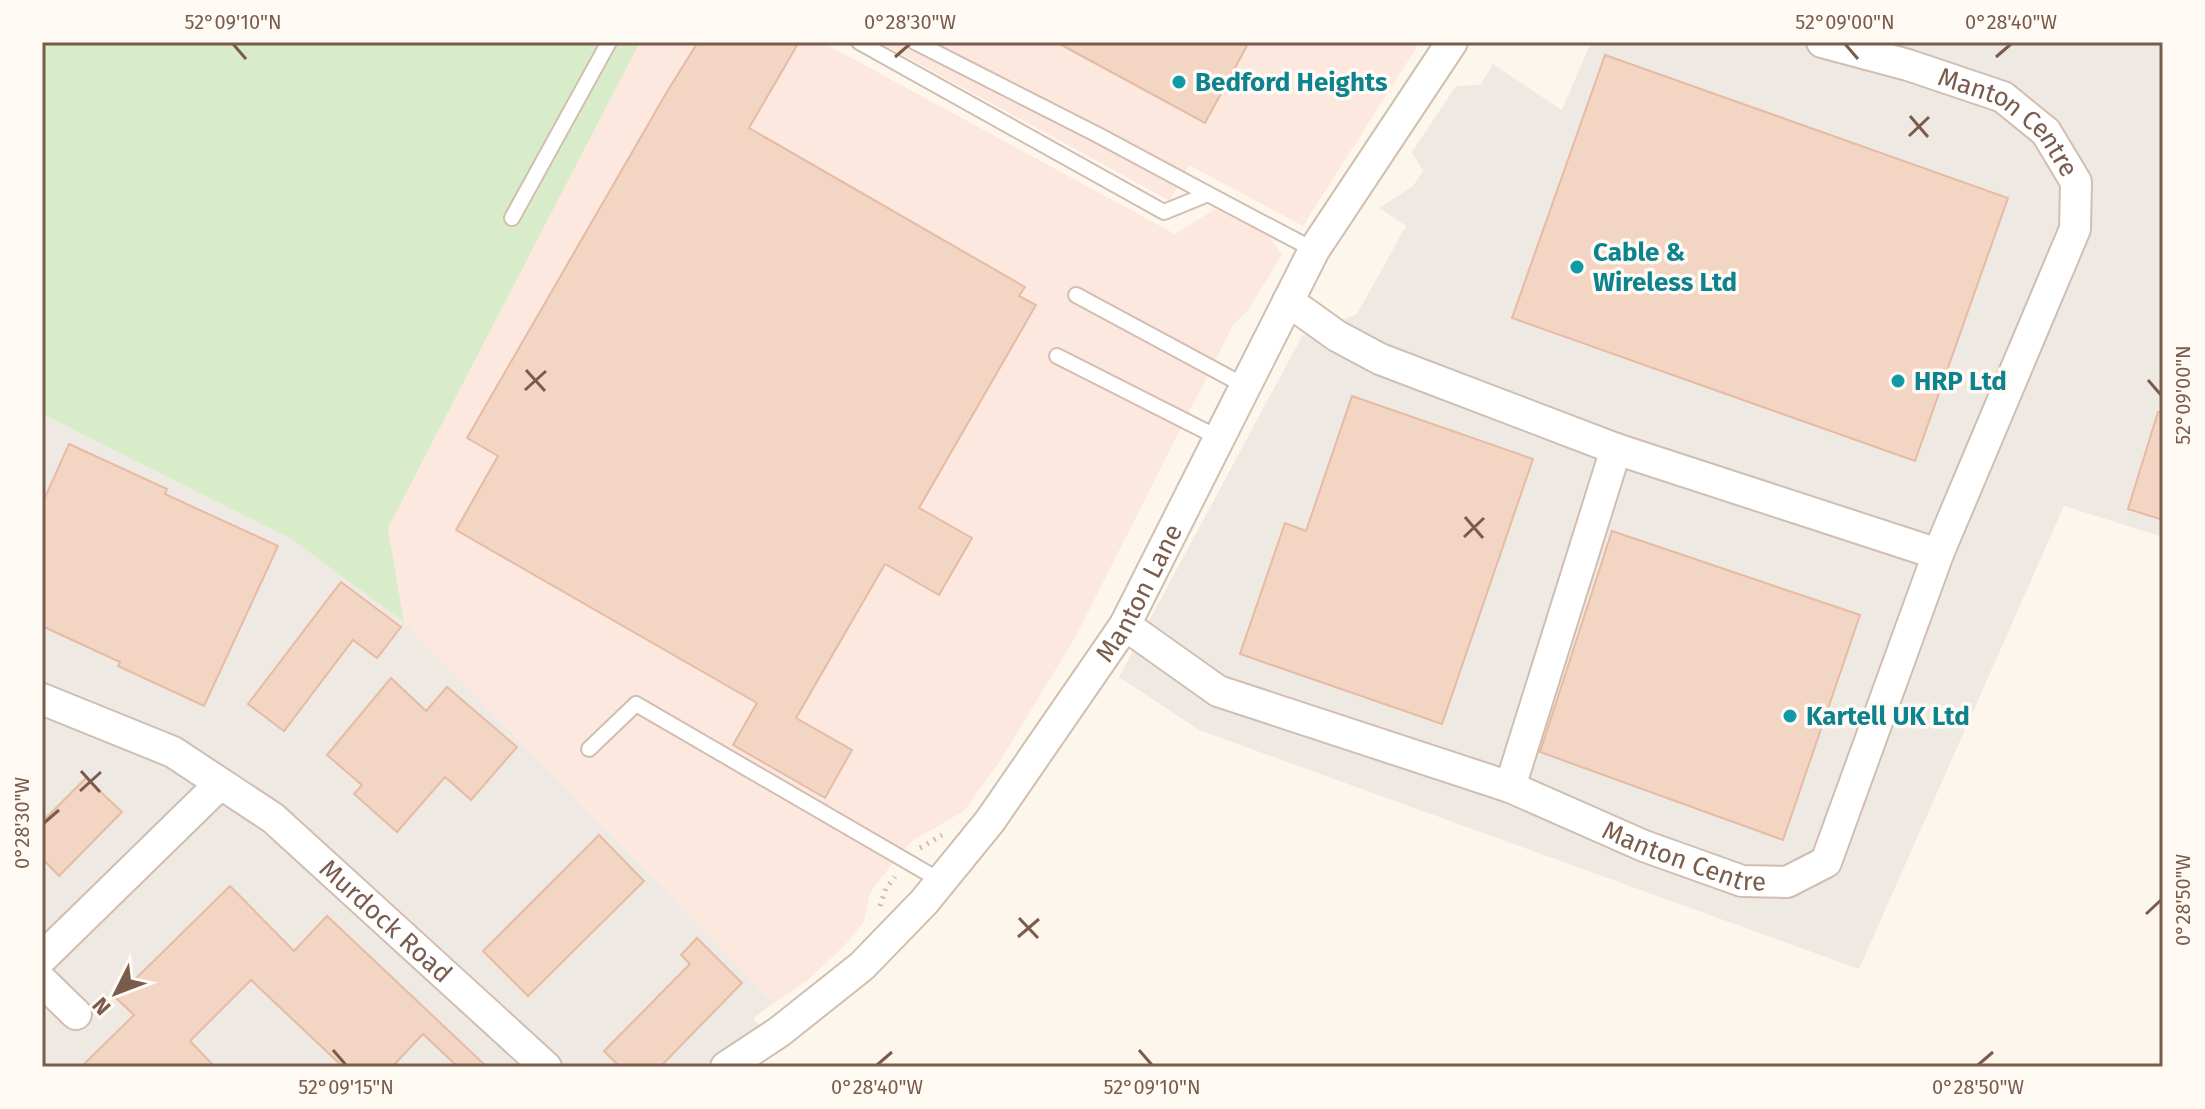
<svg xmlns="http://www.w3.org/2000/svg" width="2205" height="1109" viewBox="0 0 2205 1109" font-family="'Fira Sans',sans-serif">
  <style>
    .commercial { fill: #fde8e0 }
    .industrial { fill: #efe9e4 }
    .green { fill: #d8ecc9 }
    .building { fill: #f3d5c3; stroke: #e6bba3; stroke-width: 2 }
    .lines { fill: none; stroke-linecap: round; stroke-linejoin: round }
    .lane-casing { stroke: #d1beb0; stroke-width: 18 }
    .street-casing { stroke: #d1beb0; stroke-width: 34 }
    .path { stroke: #d9b8a5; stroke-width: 5; stroke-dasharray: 2 6; stroke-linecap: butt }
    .lane { stroke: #fff; stroke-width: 14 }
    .street { stroke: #fff; stroke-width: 30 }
    .ticks { fill: none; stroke: #7a5c4d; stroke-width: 3 }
    .culture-dot { fill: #0f9aa8; stroke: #fffaf3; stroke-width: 3 }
    .labels { text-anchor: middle; stroke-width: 7; stroke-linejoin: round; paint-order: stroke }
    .culture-label { font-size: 26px; font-weight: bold; fill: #0d838f; stroke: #fffaf3; text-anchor: start }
    .street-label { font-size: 26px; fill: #7a5c4d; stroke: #fffaf3 }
    .neatline { fill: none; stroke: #7a5c4d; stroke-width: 3 }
    .ticks-label { font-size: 20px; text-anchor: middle; fill: #7a5c4d }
  </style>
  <rect width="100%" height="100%" fill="#fdf6ec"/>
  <g class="commercial">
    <path d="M640,42h182l353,192 40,-25 54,26 13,20 -34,55 -15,15 -157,311 -74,122 -38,53 -52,30 -14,15 -28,37 -6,28 -19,24 -37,35 -34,23 -370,-381 -16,-94z"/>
    <path d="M879,42h541l-117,184 -114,-61 -19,36z"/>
  </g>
  <g class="industrial">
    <path d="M1591,42h572v495l-99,-31 -205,463 -660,-239 -80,-53 183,-341 55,-22 49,-88 -27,-18 34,-22 10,-15 -11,-19 44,-66 24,-1 13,-21 69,46z"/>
    <path d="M42,414l249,125 113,83 370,381 -21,15 7,9 -58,40h-660z"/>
  </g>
  <path class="green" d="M42,42h598l-252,486 16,94 -113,-83 -249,-125z"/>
  <g class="building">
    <path d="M698,42h101l-50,86 276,159 -6,9 17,9 -117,203 53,30 -33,57 -54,-31 -89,154 56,32 -27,48 -92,-53 24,-42 -301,-173 42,-74 -31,-18 201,-348z"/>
    <path d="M1056,42h193l-44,81z"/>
    <path d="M1605,55l403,143 -93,263 -403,-143z"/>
    <path d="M1352,396l181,63 -91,265 -202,-70 45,-131 21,8z"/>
    <path d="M2158,412h5v108l-35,-11z"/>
    <path d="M69,444l98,45 -2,5 113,52 -74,160 -86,-40 2,-4 -78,-36v-122z"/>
    <path d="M1612,531l248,84 -77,225 -243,-88z"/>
    <path d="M341,582l60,45 -24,31 -24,-18 -69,91 -36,-27z"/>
    <path d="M391,678l35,33 21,-24 70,60 -46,53 -26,-23 -48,55 -43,-38 8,-9 -35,-30z"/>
    <path d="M86,778l36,34 -63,64 -17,-18v-36z"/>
    <path d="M599,835l45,46 -116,115 -45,-45z"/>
    <path d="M230,886l64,65 33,-35 160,151h-29l-35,-33 -31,33h-49l-92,-87 -61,61 25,26h-134l53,-52 -18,-17z"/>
    <path d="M697,938l45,45 -82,84h-40l-16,-16 86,-87 -9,-9z"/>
  </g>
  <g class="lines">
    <g class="lane-casing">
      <g id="lane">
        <path d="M859,42l305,170 44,-18 106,56"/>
        <path d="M915,42l183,93 110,59"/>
        <path d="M512,218l97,-176"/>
        <path d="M1076,295l169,91"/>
        <path d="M1057,356l162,82"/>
        <path d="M589,749l47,-45 305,177"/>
      </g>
    </g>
    <g class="street-casing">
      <g id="street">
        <path id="s1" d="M1822,42l86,23 95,32 43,35 30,50 -1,47 -137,325"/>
        <path id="s2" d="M1125,625l93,66 292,96 134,59 98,35 45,1 39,-20 112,-308 -322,-105 -236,-90 -43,-23 -49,-35"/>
        <path id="s3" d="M42,699l131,53 100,66 273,249"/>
        <path d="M1510,787l106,-338"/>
        <path d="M42,958l178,-174"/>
        <path d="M42,981l34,33"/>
        <path id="s4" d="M726,1067l53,-35 83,-66 62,-64 66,-81 135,-196 189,-375 138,-208"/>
      </g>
    </g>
    <g class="path">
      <path d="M920,848l22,-13"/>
      <path d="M880,906l6,-18 9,-11"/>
    </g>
    <use href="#lane" class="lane"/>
    <use href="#street" class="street"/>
  </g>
  <path class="ticks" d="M233,44l13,15M1845,44l13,15M895,57l15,-13M1996,57l15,-13M1910,116l18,21M1909,136l20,-19M526,370l19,21M2148,380l13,15M525,390l21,-19M1465,517l18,21M1464,537l20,-19M81,771l19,21M80,791l21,-19M44,823l15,-13M2146,914l15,-14M1019,918l19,20M1018,937l21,-18M333,1050l13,15M1139,1050l13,15M877,1065l15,-13M1978,1065l15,-13"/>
  <g class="culture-dot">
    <circle cx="1179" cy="82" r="8"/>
    <circle cx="1577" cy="267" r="8"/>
    <circle cx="1898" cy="381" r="8"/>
    <circle cx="1790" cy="716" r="8"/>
  </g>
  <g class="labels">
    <g class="culture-label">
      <text x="1195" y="91">Bedford Heights</text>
      <text x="1593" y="261">Cable &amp;<tspan x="1593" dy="30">Wireless Ltd</tspan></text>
      <text x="1914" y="390">HRP Ltd</text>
      <text x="1806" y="725">Kartell UK Ltd</text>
    </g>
    <g class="street-label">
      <text dy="9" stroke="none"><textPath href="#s1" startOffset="208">Manton Centre</textPath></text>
      <text dy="9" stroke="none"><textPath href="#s4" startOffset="636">Manton Lane</textPath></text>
      <text dy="9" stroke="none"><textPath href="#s2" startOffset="610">Manton Centre</textPath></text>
      <text dy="9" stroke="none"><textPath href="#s3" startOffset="414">Murdock Road</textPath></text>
    </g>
  </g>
  <rect width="2205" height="1109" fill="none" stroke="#fffaf3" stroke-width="88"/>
  <g transform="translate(116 993) rotate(228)" stroke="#fffaf3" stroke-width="6" paint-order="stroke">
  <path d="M0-6L14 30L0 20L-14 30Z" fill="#7a5c4d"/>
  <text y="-12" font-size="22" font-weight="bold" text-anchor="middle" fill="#7a5c4d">N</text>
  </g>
  <rect x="44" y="44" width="2117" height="1021" class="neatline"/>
  <g class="ticks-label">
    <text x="233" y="29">52°09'10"N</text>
    <text x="910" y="29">0°28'30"W</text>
    <text x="1845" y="29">52°09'00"N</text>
    <text x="2011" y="29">0°28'40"W</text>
    <text transform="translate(2183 395) rotate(-90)" y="7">52°09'00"N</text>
    <text transform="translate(22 823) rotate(-90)" y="7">0°28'30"W</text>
    <text transform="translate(2183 900) rotate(-90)" y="7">0°28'50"W</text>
    <text x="346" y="1094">52°09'15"N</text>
    <text x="877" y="1094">0°28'40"W</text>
    <text x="1152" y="1094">52°09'10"N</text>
    <text x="1978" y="1094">0°28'50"W</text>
  </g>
</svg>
